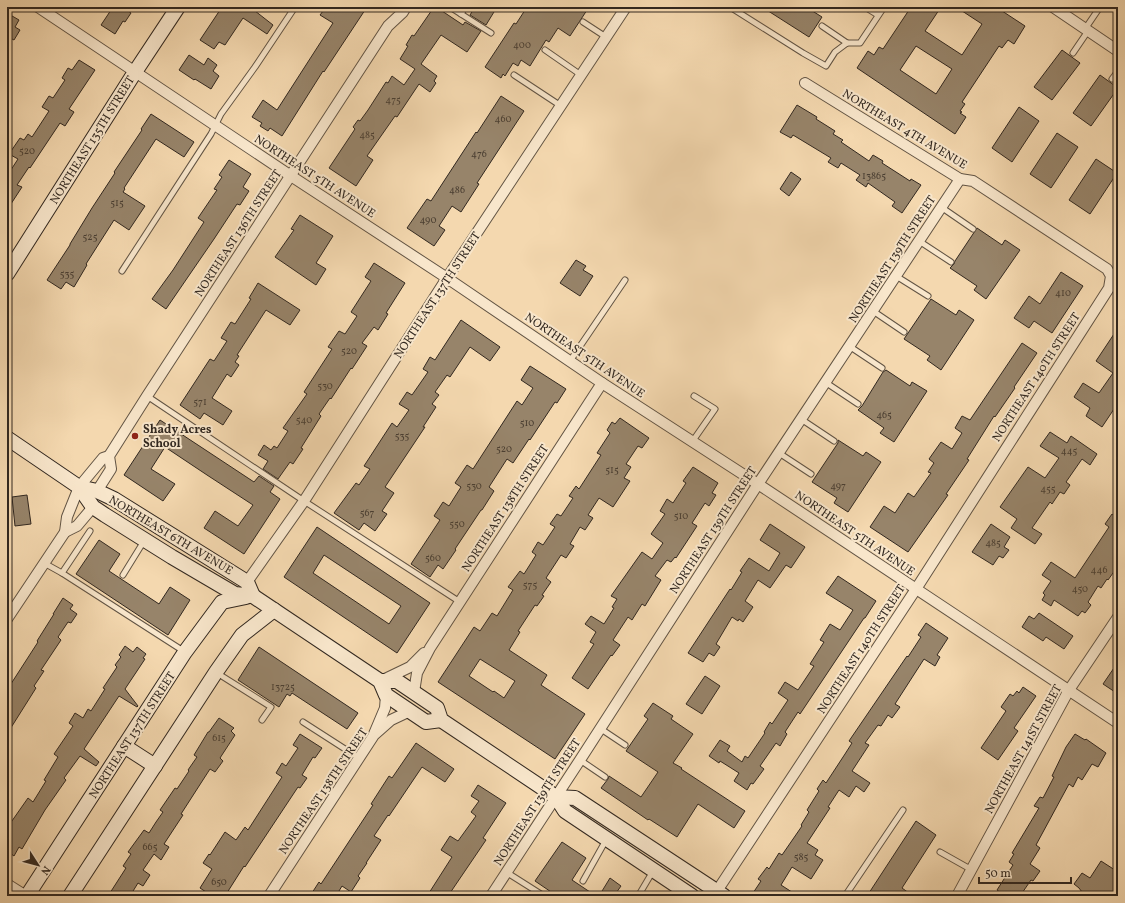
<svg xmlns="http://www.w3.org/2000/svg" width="1125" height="903" viewBox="0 0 1125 903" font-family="Vollkorn,serif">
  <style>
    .building { fill: #97846a; stroke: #322820; fill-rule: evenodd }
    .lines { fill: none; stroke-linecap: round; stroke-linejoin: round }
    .lane-casing { stroke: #625444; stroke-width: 7 }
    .street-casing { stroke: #625444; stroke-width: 12 }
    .secondary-casing { stroke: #322820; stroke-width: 16 }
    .lane { stroke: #f8e6cb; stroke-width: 5 }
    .street { stroke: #f8e6cb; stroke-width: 10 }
    .secondary { stroke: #f8e6cb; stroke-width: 14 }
    .poi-dot { fill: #8f2418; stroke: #f8e6cb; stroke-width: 1.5 }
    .labels { text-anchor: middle; stroke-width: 4; stroke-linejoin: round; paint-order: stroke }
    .number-label { font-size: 10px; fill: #4b3f32 }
    .street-label { font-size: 12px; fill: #322820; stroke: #f8e6cb }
    .poi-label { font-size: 12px; font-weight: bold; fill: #322820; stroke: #f8e6cb; text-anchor: start }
  </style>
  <rect width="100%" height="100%" fill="#f4d8af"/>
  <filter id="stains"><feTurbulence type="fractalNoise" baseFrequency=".005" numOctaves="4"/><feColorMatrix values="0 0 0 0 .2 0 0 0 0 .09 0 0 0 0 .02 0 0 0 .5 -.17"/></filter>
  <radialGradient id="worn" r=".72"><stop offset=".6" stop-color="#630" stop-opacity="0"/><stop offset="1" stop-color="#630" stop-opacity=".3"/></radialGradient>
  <g class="building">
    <path d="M113,7h16l-2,3 4,3 -6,9 -2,-1 -8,13 -14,-9z"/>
    <path d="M222,7h28l23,18 -6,9 -24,-16 -18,27 -6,-3 -5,7 -14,-9z"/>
    <path d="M326,7h41l-43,65 -1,-1 -41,65 -12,-8 -2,3 -8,-5 2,-3 -10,-6 11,-17 14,10 56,-87 -13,-8z"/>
    <path d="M434,7h2l27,18 2,-3 16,9 -14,21 -26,-17 -20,29 16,12 -3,5 2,2 -6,9 -11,-8 -22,33 -2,-1 -28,40 6,4 -17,26 -27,-18 26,-39 -2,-2 5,-7 2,1 8,-11 18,-28 2,1 4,-7 12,9 11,-16 -15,-10 8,-13 -2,-1 6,-10 2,1z"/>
    <path d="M475,7h22l-11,18 -16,-10z"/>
    <path d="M527,7h62l-19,29 -12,-8 -9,14 -3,-2 -16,26 -9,-6 -3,6 -5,-3 -8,13 -2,-2 -2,4 -16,-11 29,-44 2,1z"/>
    <path d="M762,7h44l16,10 -13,20z"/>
    <path d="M911,7h30l-16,24 37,24 20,-31 -26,-17h40l29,19 -11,18 -6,-4 -6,8 -3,-2 -37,56 3,2 -5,7 2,1 -2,1 6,4 -11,17 -98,-66 11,-17 6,4 5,-8 4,2zM916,46l36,23 -16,25 -36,-24z"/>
    <path d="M7,13l12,7 -4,7 5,3 -6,10 -6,-3 -1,2z"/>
    <path d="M1062,50l18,13 -28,37 -18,-13z"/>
    <path d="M189,55l15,10 4,-7 9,7 -4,6 6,5 -8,13 -16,-10 -1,1 -15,-10z"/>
    <path d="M79,60l16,10 -26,39 5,3 -9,14 -5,-3 -30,45 -1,-1 -12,18 5,2 -15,23v-34l11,-17 -9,-5 11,-16 4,2 4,-6 4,3 17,-26 -7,-4 7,-11 4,2 12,-18 -3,-2 6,-10 4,2z"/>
    <path d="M1100,75l18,13 -27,38 -18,-13z"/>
    <path d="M501,96l23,15 -47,72 2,1 -18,28 -9,-6 -13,20 6,4 -11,16 -27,-18 20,-29 4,2 45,-69 1,1z"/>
    <path d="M797,105l20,12 -1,2 19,12 -2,3 10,6 -2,2 28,19 4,-6 10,6 -1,2 28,18 1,-2 10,6 -19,28 -10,-7 3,-4 -27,-19 -2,4 -10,-7 4,-5 -19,-12 -3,5 -10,-6 3,-4 -38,-23 -2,3 -11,-6z"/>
    <path d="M1019,107l20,14 -27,41 -20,-14z"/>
    <path d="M151,114l43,28 -10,15 -28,-18 -32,49 1,1 -2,3 22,14 -16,24 -15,-10 -28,44 1,1 -13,22 -8,-5 -5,7 -14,-9 23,-35v-1l22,-36 23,-35 -1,-1 28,-42 -1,-1z"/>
    <path d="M1057,133l21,14 -27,41 -21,-14z"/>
    <path d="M1096,159l21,14 -27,41 -21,-14z"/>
    <path d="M229,160l22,14 -8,13 6,4 -9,14 -3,-1 -23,35 -48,70 -14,-10 21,-29 31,-48 -6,-4 19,-28 -3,-1 8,-12 -3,-2z"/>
    <path d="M791,172l10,7 -12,17 -9,-7z"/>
    <path d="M300,215l33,21 -17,27 10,6 -10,16 -41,-28 19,-27 -3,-1z"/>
    <path d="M977,228l25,17 3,-5 15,10 -34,49 -12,-9 3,-4 -27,-18 4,-4 1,-3z"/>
    <path d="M576,260l10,6 -3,4 10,6 -13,20 -20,-13z"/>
    <path d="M374,263l31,20 -19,30 2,1 -10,16 -4,-3 -12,16 5,3 -15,23 -1,-1 -20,31 -1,-1 -11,16 2,2 -20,32 2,1 -10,15 -3,-2 -12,17 -15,-10 5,-8 -10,-6 6,-10 7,5 3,-4 3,2 11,-17 -5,-3 24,-34 -3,-2 28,-43 -4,-2 11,-16 6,3 12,-18 -6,-4 20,-31 -6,-4z"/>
    <path d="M1061,272l22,14 -31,47 -18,-12 -5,7 -15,-10 15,-22 11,8z"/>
    <path d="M258,283l42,27 -10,15 -24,-15 -29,45 2,1 -4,6 4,3 -8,12 -4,-3 -15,24 20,13 -9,14 -19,-12 -4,6 -20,-14 30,-46 4,2 13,-20 -6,-3 10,-16 4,2 16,-25 -2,-1z"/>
    <path d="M931,299l25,16 3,-5 15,10 -33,50 -14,-10 3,-4 -26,-17z"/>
    <path d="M461,320l39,27 -10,14 -20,-14 -20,30 -3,-2 -12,17 4,3 -7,9 4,3 -13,20h2l-40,60 9,6 -12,18 5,3 -12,17 -11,-8 -5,7 -25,-17 22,-30 3,2 11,-16 -6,-3 28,-43 5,4 12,-17 -10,-6 8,-12 5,3 16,-23 -5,-3 7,-12 5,3z"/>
    <path d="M1118,328v75l-16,24 -16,-11 4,-8 -16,-11 9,-14 16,10 14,-20 -17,-12z"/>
    <path d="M1022,343l15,10 -23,34 1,1 -20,29 -1,-1 -27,43 2,1 -23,34 2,1 -40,57 -38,-25 14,-21 11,7 13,-20 6,4 17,-24 -3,-1 6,-9 -5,-4 12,-17 11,7 10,-16 -7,-5 7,-12 8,4z"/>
    <path d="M530,366l36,23 -9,14 -2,-1 -25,38 -1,-1 -16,24 -6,-4 -18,28 5,4 -12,19h-1l-26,39 1,1 -13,19 -5,-4 -8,12 -19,-13 29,-44 -6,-4 9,-14 6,4 12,-19 -6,-4 12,-18 6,4 44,-68 5,4 11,-17 -12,-8z"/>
    <path d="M886,370l24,16 2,-4 15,9 -33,51 -14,-9 4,-5 -26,-18 4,-4 21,-34z"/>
    <path d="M620,418l29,20 -7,10 -4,-2 -12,18 5,3 -7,11 6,3 -17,26 -14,-9 -11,17 5,3 -8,12 -5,-3 -10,17 4,2 -8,12 -5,-3 -15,23 5,4 -9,13 2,1 -7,10 -2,-1 -17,26 2,1 -11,18 38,25 -6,10 44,29 -30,45 -117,-77 36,-55 6,4 12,-18 5,3 16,-26 -5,-3 12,-16 4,3 12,-19 -4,-3 6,-10 5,3 12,-18 -5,-3 7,-10 4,2 12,-18 -4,-2 7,-10 3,3 22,-34 -4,-2 13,-20 -3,-3 5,-8 3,2zM480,659l35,22 -11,17 -10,-7 -1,1 -24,-16z"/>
    <path d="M160,420l94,62 5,-6 15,10 -4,6 10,7 -36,55 -40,-26 11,-17 23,15 15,-21 -46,-30 -42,-28 -14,22 24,15 -12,17 -39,-26z"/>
    <path d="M1050,432l17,11 4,-7 26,18 -7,11 -8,-6 -16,23 4,3 -6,9 -4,-2 -8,12 -2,-2 -18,26 10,6 -7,10 -24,-16 6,-9 -17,-12 28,-40 17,11 14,-20 -19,-12z"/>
    <path d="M838,440l25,16 3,-4 15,10 -33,50 -14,-9 3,-5 -25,-16 26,-39z"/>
    <path d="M693,467l25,16 -6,10 4,2 -7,11 -4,-3 -13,20 5,3 -21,32 -1,-1 -4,5 -4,-2 -12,16 6,4 -16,26 -3,-2 -10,16 -4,-3 -15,23 7,5 -8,11 -1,-1 -23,34 -16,-11 22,-34 -4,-2 6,-10 -11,-8 6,-8 13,8 10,-16 -2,-1 5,-8 -6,-3 31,-44 10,7 11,-16 -12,-9 14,-20 -5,-3 7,-12 6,4 13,-20 -3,-2z"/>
    <path d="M27,495l4,29 -16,2 -3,-29z"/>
    <path d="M1118,513v53l-10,14 -1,-1 -6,9 -3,-2 -10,16 3,3 -6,8 -3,-2 -4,5 -24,-16 -3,6 -9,-6 3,-5 -2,-2 8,-12 -9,-6 9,-13 24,16 34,-51 -4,-3 7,-10 4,3z"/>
    <path d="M770,524l35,23 -14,21 -5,-3 -16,23 -12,-8 -13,21 8,6 -10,15 -4,-3 -1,2 -6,-4 -16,27 4,3 -6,9 -5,-3 -6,9 -15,-9 42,-64 1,1 11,-18 -2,-1 9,-13 20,13 11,-18 -20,-13z"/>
    <path d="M991,524l19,13 -6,10 5,3 -6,8 -4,-2 -6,9 -21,-13z"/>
    <path d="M317,527l113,76 -33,50 -113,-76zM324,555l77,51 -12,18 -76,-51z"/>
    <path d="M99,540l21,14 -11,17 50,33 11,-17 20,13 -22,35 -92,-61z"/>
    <path d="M838,576l38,25 -11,17h-1l-64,96 -2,-2 -13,20 2,2 -7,12 -4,-3 -16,23 4,3 -11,15 -2,-1 -4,7 -13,-9 5,-8 -19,-12 -1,2 -10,-7 11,-16 10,6 -3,5 15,11 3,-6 3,2 17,-25 -1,-1 6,-10 2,2 16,-24 -10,-7 7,-11 13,8 16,-24 -4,-2 14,-22 -4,-2 10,-16 10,6 13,-20 -27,-17z"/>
    <path d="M63,598l10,7 -3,4 7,5 -6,9 -3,-1 -10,15 3,3 -20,30 3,1 -10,15 2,2 -29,46v-44l31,-48 -1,-1 17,-27h-1z"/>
    <path d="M1039,613l34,23 -9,13 -18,-12 -3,4 -21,-14 7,-11 5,3z"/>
    <path d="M926,623l22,15 -11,17 3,2 -5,9 -11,-7 -29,45 5,3 -8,11 -4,-3 -7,11 -3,-1 -13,18 4,2 -17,26 18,12 -6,9 -8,-6 -7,11 -10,-7 -11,17 2,1 -23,35 11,7 -3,5 8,5 -12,19 -19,-12 -11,18 17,11h-47l10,-15 -3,-2 9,-12 2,2 10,-16 3,2 20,-29 -1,-1 8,-13 -2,-2 12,-19 -2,-2 6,-9 3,3 19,-29 7,-11 -3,-2 58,-85 1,1 13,-20 -3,-2z"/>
    <path d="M125,646l8,6 4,-5 9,7 -3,4 2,1 -20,30 13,17 -1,1 -18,-11 -35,53 15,13 -3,4 -16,-10 -16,22 2,2 -21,30 -23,39 -3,-2 -5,9 -7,-5v-23l21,-30 5,4 13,-21 -2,-1 14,-23 -4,-3 19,-28 -4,-3 6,-10 8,5 5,-9 3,2 14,-22 -2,-1 14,-21 -2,-2 6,-8 -2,-2z"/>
    <path d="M259,647l99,66 -11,16 -55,-36 -2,3 -3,-2 -8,13 -41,-27z"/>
    <path d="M1118,662v32l-15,-10z"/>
    <path d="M705,676l15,10 -18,28 -16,-10z"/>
    <path d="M1023,687l13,9 -22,32 4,3 -20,29 -17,-12 25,-37 -5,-4 9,-13 3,2 4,-5 2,2z"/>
    <path d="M653,703l20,13 -2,3 22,15 -20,29 9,5 -1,1 64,42 -11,17 -36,-24 -21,33 -28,-18 -1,1 -47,-32 7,-9 1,-3 32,21 17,-25 -32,-21 22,-32 -4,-3z"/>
    <path d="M219,718l15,10 -3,3 4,4 -15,23 3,3 -8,11 -5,-3 -29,45 2,1 -19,29 5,3 -8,13 -7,-6 -11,16 7,5 -7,11 -5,-3 -8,13h-22l18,-28 -3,-2 8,-12 -3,-2 16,-22 5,3 7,-11 7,-10 -3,-2 15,-22 2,1 12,-18 -1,-1 9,-13 -3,-2 14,-23h1z"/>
    <path d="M300,734l22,14 -7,10 -2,-1 -11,18 5,3 -7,10 -2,-1 -53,80 -1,-1 -19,30h-13l-12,-8 12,-19 -9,-6 6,-9 1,1 15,-23 11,8 9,-13 3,3 34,-53 -6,-4 6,-10 4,3 12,-18 -5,-3z"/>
    <path d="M1075,734l10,6 1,-1 20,14 -8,14 -6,-3 -10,16 -4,-3 -5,10 -4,-3 -33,61 4,3 -10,16 10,7 -7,10 -2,-1 -11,16h-21l2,-3 -4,-3 16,-25 -4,-3 5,-8 -2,-1 27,-45 -5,-2 6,-9 3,1 11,-21 -2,-1 14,-29z"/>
    <path d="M416,743l38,26 -9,13 -23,-15 -33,49 -1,-1 -14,21 7,4 -15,23h1l-9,13 2,2 -9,14 -9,-6 -6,10h-26l9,-14 2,2 52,-79 -2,-1 18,-28 3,2z"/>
    <path d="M478,785l28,18 -23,35 3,2 -38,56h-14l-5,-3 23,-36 -11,-7 9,-14 8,5 18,-25 -5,-4 8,-11 -8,-5z"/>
    <path d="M916,821l20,14 -34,53 11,8h-46z"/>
    <path d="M562,842l24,16 -14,22 24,16h-39l-22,-15z"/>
    <path d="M1101,861l17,11v24h-33l-6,-8 -5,-4 8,-11 8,5z"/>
    <path d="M610,878l11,8 -7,10h-15z"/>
  </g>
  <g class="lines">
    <g class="lane-casing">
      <g id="lane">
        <path d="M450,7l41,26"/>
        <path d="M730,7l73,46 23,13 9,-14 12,-9h13l24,-36"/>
        <path d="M865,7l13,8"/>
        <path d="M461,14l4,-7"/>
        <path d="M583,22l23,15"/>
        <path d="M822,26l25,17"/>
        <path d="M1085,29l15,-22"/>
        <path d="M545,50l36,25"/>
        <path d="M1073,53l15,-22"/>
        <path d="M514,75l47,31"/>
        <path d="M1112,79l6,-8"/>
        <path d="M941,207l32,22"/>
        <path d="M919,241l32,21"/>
        <path d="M122,271l89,-137 10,-20 34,-47 40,-60"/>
        <path d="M896,276l32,20"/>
        <path d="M873,311l31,21"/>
        <path d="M849,346l33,22"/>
        <path d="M570,361l55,-81"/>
        <path d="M825,382l33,22"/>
        <path d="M147,396l157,105 156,101"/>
        <path d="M801,419l33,22"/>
        <path d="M692,442l23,-33 -21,-13"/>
        <path d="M779,453l32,21"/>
        <path d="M90,531l-28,42 123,79"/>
        <path d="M44,563l18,10"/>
        <path d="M123,575l21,-34"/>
        <path d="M217,673l54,34 -9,13"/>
        <path d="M303,722l56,36"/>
        <path d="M601,729l24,16"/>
        <path d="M580,760l25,17"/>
        <path d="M940,852l32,18"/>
        <path d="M506,872l38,24"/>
        <path d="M583,881l23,-41"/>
        <path d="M640,893l13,-22"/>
        <path d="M845,896l58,-86"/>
      </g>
    </g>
    <g class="street-casing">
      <g id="street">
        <path d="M38,7l253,169 156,102 155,105 156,101 360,239"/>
        <path d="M1053,7l65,44"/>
        <path d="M97,491l14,-22 -2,-13 38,-60 241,-370 15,-14 3,-5"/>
        <path d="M65,532l12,-6 16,-19"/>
        <path d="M247,582l57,-81 143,-223 179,-271"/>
        <path d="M7,619l58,-87 2,-15 12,-30 24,-29 6,-2"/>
        <path d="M385,679l25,-12 14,-14"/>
        <path d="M414,692l3,-19 13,-25 172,-265"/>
        <path d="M374,734l11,-26 1,-13"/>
        <path d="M7,884l19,12"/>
        <path d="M717,891l199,-302 193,-301 2,-12 -4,-7 -134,-88 -13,-2 -155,-96"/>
        <path d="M269,896l105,-161 17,-15 19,-9"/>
        <path d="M491,896l89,-136 178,-276 202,-305"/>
        <path d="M957,896l112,-206 49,-73"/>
      </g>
    </g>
    <g class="secondary-casing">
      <g id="secondary">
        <path d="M7,274l128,-202 43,-65"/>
        <path d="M7,438l72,49 14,20 12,8 67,42 63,37 18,2 127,85 6,14 40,27 15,-2"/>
        <path d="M79,487l18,4 17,8 133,83 6,14"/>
        <path d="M380,681h17l40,27 4,12 115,77 9,14 127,85"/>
        <path d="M124,746l31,20"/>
        <path d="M556,797l19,1 149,98"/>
        <path d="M27,896l158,-244 37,-50 24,-5"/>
        <path d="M70,896l146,-224 26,-37 32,-25"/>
      </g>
    </g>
    <use href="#lane" class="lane"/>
    <use href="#street" class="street"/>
    <use href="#secondary" class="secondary"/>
  </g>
  <circle class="poi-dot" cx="135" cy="436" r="4"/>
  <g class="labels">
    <g class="number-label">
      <text x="522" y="48">400</text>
      <text x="393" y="103">475</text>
      <text x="503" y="122">460</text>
      <text x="367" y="138">485</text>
      <text x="27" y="154">520</text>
      <text x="479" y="157">476</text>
      <text x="874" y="179">13865</text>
      <text x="457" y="193">486</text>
      <text x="117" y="206">515</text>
      <text x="428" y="223">490</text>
      <text x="90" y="240">525</text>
      <text x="67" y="277">535</text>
      <text x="1063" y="296">410</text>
      <text x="349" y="354">520</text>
      <text x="325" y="389">530</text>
      <text x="200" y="405">571</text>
      <text x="884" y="418">465</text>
      <text x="304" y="423">540</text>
      <text x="527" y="426">510</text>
      <text x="402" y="439">535</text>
      <text x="504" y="452">520</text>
      <text x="1069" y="454">445</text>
      <text x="612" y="473">515</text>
      <text x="474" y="489">530</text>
      <text x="838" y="489">497</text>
      <text x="1048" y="492">455</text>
      <text x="367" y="516">567</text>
      <text x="681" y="519">510</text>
      <text x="457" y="527">550</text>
      <text x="993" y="546">485</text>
      <text x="433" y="561">560</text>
      <text x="1099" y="573">446</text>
      <text x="530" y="588">575</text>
      <text x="1080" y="592">450</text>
      <text x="283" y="690">13725</text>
      <text x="219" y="741">615</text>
      <text x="150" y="850">665</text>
      <text x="801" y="860">585</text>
      <text x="219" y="885">650</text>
    </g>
    <g class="street-label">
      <text transform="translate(905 129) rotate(31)" y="4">NORTHEAST 4TH AVENUE</text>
      <text transform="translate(92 140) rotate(-58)" y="4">NORTHEAST 135TH STREET</text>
      <text transform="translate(315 176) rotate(33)" y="4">NORTHEAST 5TH AVENUE</text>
      <text transform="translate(238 233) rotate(-57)" y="4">NORTHEAST 136TH STREET</text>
      <text transform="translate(892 259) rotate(-57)" y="4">NORTHEAST 139TH STREET</text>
      <text transform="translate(437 295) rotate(-57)" y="4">NORTHEAST 137TH STREET</text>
      <text transform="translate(585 355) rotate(34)" y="4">NORTHEAST 5TH AVENUE</text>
      <text transform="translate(1036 377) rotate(-57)" y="4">NORTHEAST 140TH STREET</text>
      <text transform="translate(505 508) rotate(-57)" y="4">NORTHEAST 138TH STREET</text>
      <text transform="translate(713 530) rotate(-57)" y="4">NORTHEAST 139TH STREET</text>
      <text transform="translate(855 533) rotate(34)" y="4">NORTHEAST 5TH AVENUE</text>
      <text transform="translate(171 535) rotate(31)" y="4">NORTHEAST 6TH AVENUE</text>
      <text transform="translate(861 649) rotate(-57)" y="4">NORTHEAST 140TH STREET</text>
      <text transform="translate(132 735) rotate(-57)" y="4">NORTHEAST 137TH STREET</text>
      <text transform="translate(1023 749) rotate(-61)" y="4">NORTHEAST 141ST STREET</text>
      <text transform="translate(323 791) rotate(-56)" y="4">NORTHEAST 138TH STREET</text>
      <text transform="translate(537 802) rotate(-57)" y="4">NORTHEAST 139TH STREET</text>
    </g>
    <g class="poi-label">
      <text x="143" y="433">Shady Acres<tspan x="143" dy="14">School</tspan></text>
    </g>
  </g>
  <rect width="1125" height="903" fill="none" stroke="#f4d8af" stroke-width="24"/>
  <rect x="8" y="8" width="1109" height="887" fill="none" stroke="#322820" stroke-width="2"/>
  <rect x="12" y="12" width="1101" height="879" fill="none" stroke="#322820"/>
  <g transform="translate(38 865) rotate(126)" stroke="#f8e6cb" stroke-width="3" paint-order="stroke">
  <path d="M0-3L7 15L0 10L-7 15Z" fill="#322820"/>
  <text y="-6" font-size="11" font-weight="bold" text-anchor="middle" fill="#322820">N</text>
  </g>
  <path d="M979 877v6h92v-6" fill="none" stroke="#322820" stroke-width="2"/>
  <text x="985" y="877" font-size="12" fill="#322820" stroke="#f8e6cb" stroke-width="3" paint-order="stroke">50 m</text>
  <rect width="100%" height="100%" filter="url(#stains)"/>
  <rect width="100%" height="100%" fill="url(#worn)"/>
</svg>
